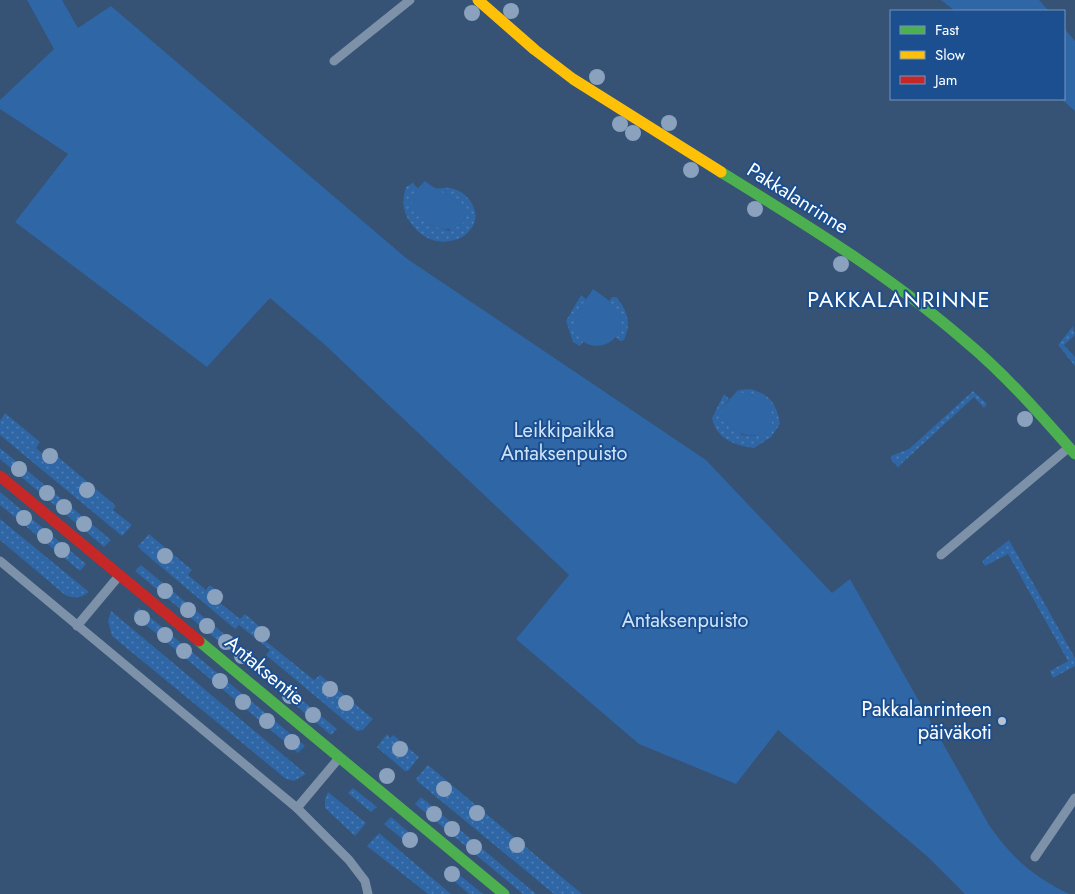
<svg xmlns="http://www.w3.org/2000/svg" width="1075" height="894" viewBox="0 0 1075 894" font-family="Jost,sans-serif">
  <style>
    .grass { fill: url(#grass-dots) }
    .green { fill: #2f66a5 }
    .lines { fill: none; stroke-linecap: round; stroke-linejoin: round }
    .lane { stroke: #7d92a8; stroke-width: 9 }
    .fast { stroke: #4caf50; stroke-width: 11 }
    .slow { stroke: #ffc107; stroke-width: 11 }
    .jam { stroke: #c62828; stroke-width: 11 }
    .tree { fill: #8aa2be }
    .poi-dot { fill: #b9c2ce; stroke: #1b4f8f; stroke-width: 2 }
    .labels { text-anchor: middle; stroke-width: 4; stroke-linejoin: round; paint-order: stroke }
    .street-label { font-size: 20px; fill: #fff; stroke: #1b4f8f }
    .park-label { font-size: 20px; fill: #cfe3fa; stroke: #1b4f8f }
    .poi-label { font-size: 20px; fill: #fff; stroke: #1b4f8f; text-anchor: end }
    .quarter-label { font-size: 22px; letter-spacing: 1px; fill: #fff; stroke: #1b4f8f }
  </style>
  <defs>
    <pattern id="grass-dots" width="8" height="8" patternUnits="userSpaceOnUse" patternTransform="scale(1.25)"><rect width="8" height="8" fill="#2f66a5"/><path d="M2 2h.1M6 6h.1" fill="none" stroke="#4e7db2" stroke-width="1.8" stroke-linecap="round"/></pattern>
  </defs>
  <rect width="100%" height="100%" fill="#365274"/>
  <g class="grass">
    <path d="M413,183l4,5 12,36 21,7 -1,-34 -13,-8c10,-3 21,-1 29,6 34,33 -23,67 -51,32 -11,-12 -13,-25 -8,-40z"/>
    <path d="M581,295l5,4c-9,17 -15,26 -2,42l-4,5 -7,-4 -7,-21z"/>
    <path d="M612,297h4c11,12 16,27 8,43l-4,1 -4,-4c7,-16 3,-24 -7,-36z"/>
    <path d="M1073,326l2,9 -11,10 11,12v9l-17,-21z"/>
    <path d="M750,389c20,5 27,15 30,35l-9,13 -17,11c-21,-3 -37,-9 -42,-30l12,-24 5,5 -8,10 21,26 12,1 11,-4 -12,-36h-8l-7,-6z"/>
    <path d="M973,391l14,13 -3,4 -10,-11 -76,70 -7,-7v-4l18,-7z"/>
    <path d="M5,413l35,29 -4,6 16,14 5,-6 59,50 -3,4 19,15 -10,11 -122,-101v-14z"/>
    <path d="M0,448l111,92 -7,7 -104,-88z"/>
    <path d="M0,492l86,72 -6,7 -80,-66z"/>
    <path d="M0,519l89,73c-7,6 -15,7 -24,3l-65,-55z"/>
    <path d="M149,534l43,36 -4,5 18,15 4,-5 14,11 -5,6 21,17 5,-5 22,19 -4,6 51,41 6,-5 53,44 -10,11 -6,1 -91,-76 4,-5 -31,-25 -4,4 -94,-79 -3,-4z"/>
    <path d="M1009,540l66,118v8l-22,12 -3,-7 18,-10 -60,-107 -23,12 -3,-5z"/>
    <path d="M141,565l112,93 -6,7 -112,-94z"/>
    <path d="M139,608l166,138 -7,7 -165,-139z"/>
    <path d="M111,611l195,163 -12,7 -8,-2 -174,-143 -4,-15z"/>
    <path d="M286,687l51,42 -6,6 -50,-42z"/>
    <path d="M387,734l3,4 3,-3 26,22 -11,14h-3l-26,-22 -2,-2z"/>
    <path d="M428,765l154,129h-28l-137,-113 -1,-2z"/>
    <path d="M353,788l24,19 -6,5 -23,-19z"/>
    <path d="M328,792l38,31 -11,13 -30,-28v-9z"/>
    <path d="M421,797l115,97h-13l-108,-90z"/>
    <path d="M391,817l27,23 -6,7 -28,-23z"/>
    <path d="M379,833l72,61h-23l-61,-48z"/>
    <path d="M451,868l32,26h-14l-23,-20z"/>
  </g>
  <g class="green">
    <path d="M27,0h35l16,28 33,-22 295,252 300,202 126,133 18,-14 139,246c23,33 44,51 80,69h-104l-37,-37 -150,-127 -42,54 -97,-40 -123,-105 53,-64 -245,-231 -54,-46 -63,69 -192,-145 53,-68 -68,-45v-9l54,-51z"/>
    <path d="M941,0h98l10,11h-94z"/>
    <path d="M1064,28l11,13v70l-14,-12h3z"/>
    <path d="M425,181c9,7 25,15 33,21 28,28 -31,44 -47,-2l6,-11z"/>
    <path d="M593,289c8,6 21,13 25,23 16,35 -44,51 -42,8 1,-10 12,-23 17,-31z"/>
    <path d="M738,390c9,8 19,3 27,11 4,4 6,9 7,14 5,31 -49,25 -51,-6z"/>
  </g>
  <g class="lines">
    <g class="lane">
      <path d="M334,61l76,-61"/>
      <path d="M941,555l126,-106"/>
      <path d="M0,561l297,247 52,52 16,21 3,13"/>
      <path d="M77,626l41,-49"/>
      <path d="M297,808l42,-50"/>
      <path d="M1035,857l40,-59"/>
    </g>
    <g class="fast">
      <path d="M721,172c84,52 168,103 243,168 41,34 76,74 111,114"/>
      <path d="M199,641l305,253"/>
    </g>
    <path class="slow" d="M478,0l57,50 38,29 148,93"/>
    <path class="jam" d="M0,476l199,165"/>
  </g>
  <g class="tree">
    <circle cx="511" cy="11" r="8"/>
    <circle cx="472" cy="13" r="8"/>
    <circle cx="597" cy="77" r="8"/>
    <circle cx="669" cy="123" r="8"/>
    <circle cx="620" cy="124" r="8"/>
    <circle cx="633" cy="133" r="8"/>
    <circle cx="691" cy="170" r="8"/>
    <circle cx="755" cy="209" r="8"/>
    <circle cx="841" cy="264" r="8"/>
    <circle cx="1025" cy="419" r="8"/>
    <circle cx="50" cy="456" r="8"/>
    <circle cx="19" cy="469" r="8"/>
    <circle cx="87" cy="490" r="8"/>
    <circle cx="47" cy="493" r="8"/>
    <circle cx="64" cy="507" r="8"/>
    <circle cx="24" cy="518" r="8"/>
    <circle cx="84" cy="524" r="8"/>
    <circle cx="45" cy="536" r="8"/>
    <circle cx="62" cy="550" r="8"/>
    <circle cx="165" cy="556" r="8"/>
    <circle cx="165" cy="591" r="8"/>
    <circle cx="215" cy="597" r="8"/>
    <circle cx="188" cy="610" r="8"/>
    <circle cx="142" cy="618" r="8"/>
    <circle cx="207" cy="626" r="8"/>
    <circle cx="262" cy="634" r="8"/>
    <circle cx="165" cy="635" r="8"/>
    <circle cx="226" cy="642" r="8"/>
    <circle cx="184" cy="651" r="8"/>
    <circle cx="242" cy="656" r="8"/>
    <circle cx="220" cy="681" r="8"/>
    <circle cx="330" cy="689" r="8"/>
    <circle cx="290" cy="696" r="8"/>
    <circle cx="243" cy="702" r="8"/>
    <circle cx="346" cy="703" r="8"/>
    <circle cx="313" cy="715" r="8"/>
    <circle cx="267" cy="721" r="8"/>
    <circle cx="292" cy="742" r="8"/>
    <circle cx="400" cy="749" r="8"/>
    <circle cx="387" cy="776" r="8"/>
    <circle cx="444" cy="789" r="8"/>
    <circle cx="477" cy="813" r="8"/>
    <circle cx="434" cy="814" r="8"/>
    <circle cx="452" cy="829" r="8"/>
    <circle cx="410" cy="840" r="8"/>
    <circle cx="517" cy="845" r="8"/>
    <circle cx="474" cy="847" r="8"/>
    <circle cx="452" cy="874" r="8"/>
  </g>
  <circle class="poi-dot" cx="1002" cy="721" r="5"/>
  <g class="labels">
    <g class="street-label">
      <text transform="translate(798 198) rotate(32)" y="7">Pakkalanrinne</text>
      <text transform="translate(265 670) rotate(40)" y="7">Antaksentie</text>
    </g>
    <g class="park-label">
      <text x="564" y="437">Leikkipaikka<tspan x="564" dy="23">Antaksenpuisto</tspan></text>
      <text x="685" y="627">Antaksenpuisto</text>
    </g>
    <g class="poi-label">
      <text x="992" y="716">Pakkalanrinteen<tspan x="992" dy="23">päiväkoti</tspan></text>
    </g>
    <g class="quarter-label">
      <text x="899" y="307">PAKKALANRINNE</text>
    </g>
  </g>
  <rect x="890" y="10" width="175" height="90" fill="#1b4f8f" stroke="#7695bc"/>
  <rect x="900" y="26" width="25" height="8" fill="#4caf50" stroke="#7695bc"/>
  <text x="935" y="35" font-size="15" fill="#ffffff">Fast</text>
  <rect x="900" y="51" width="25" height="8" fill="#ffc107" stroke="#7695bc"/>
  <text x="935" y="60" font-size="15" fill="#ffffff">Slow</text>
  <rect x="900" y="76" width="25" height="8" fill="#c62828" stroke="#7695bc"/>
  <text x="935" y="85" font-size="15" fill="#ffffff">Jam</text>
</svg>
